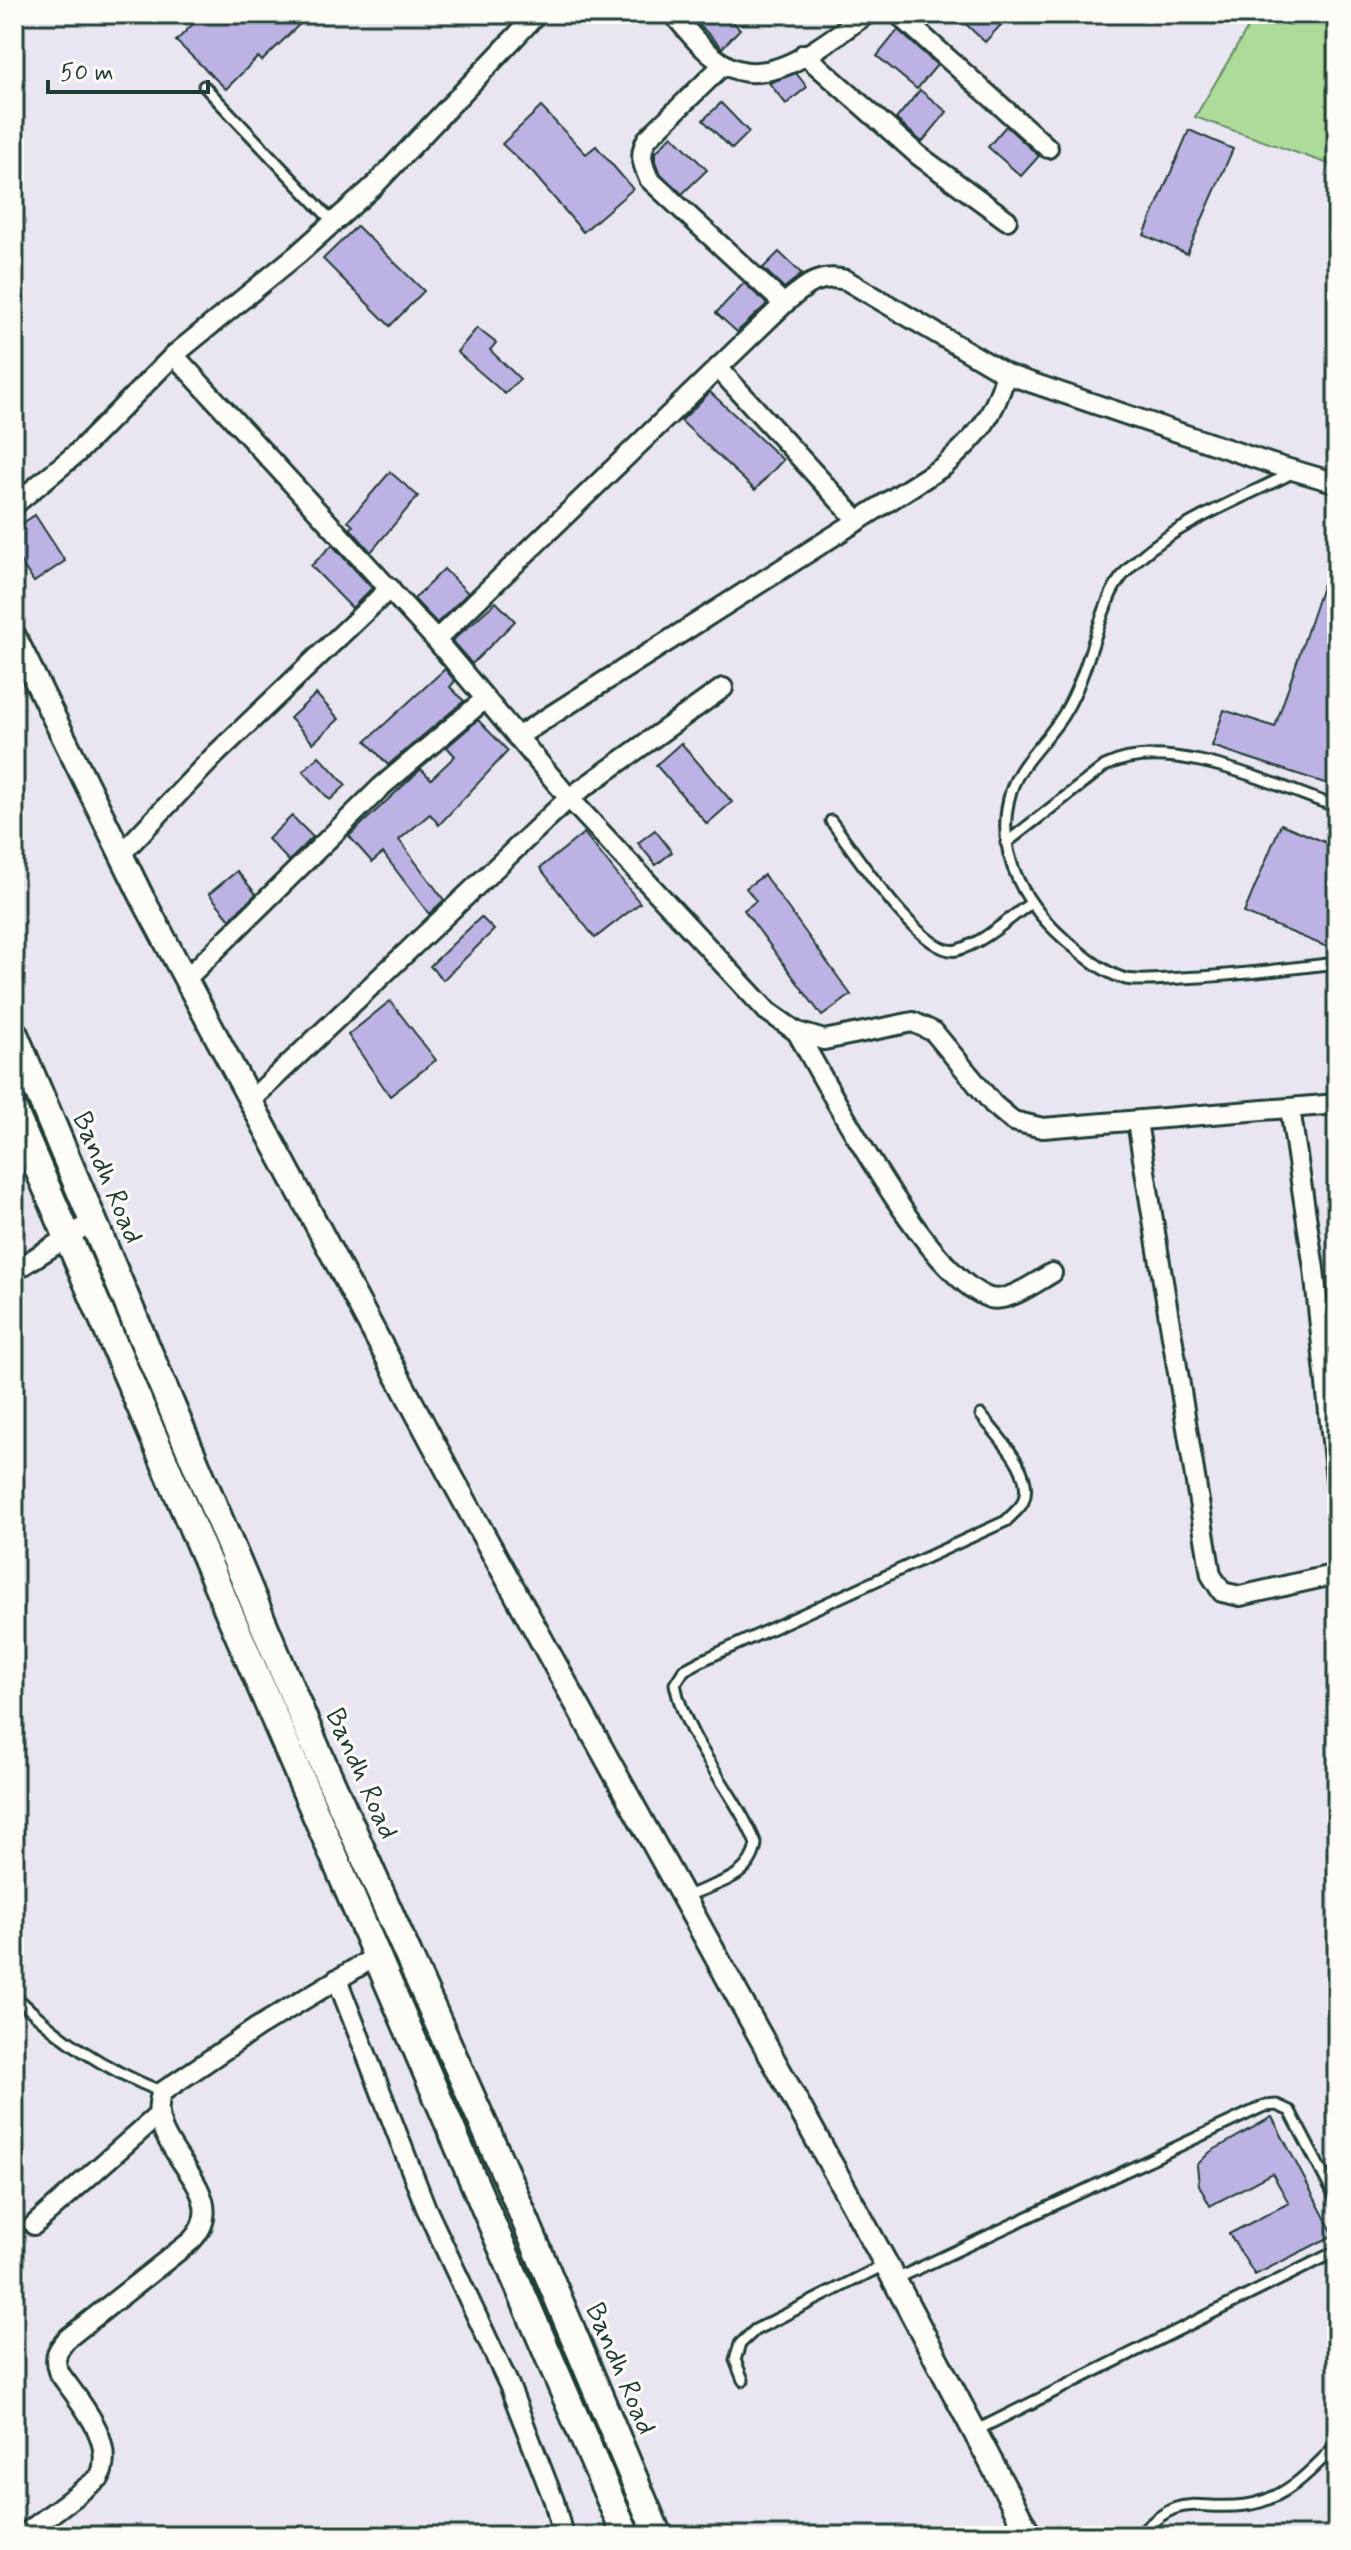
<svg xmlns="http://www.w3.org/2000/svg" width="1351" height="2550" viewBox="0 0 1351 2550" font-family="Mynerve,sans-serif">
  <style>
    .green { fill: #addb9a; stroke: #668c67; stroke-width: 2 }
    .building { fill: #bdb2e4; stroke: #1f3d34; stroke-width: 2 }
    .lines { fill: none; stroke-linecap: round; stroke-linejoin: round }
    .service-casing { stroke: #1f3d34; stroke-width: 15 }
    .minor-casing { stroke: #1f3d34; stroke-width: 24 }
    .tertiary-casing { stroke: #1f3d34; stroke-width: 28 }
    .secondary-casing { stroke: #1f3d34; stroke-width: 32 }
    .service { stroke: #fdfcf7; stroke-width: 9 }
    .minor { stroke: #fdfcf7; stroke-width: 18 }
    .tertiary { stroke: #fdfcf7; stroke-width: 22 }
    .secondary { stroke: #fdfcf7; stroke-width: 26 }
    .labels { text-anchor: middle; stroke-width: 6; stroke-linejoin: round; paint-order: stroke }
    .street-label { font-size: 28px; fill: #1f3d34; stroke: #fdfcf7 }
  </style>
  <rect width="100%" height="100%" fill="#eae6f1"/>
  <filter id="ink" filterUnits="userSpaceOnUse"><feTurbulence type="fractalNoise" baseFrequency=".0125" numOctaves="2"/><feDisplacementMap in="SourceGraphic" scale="16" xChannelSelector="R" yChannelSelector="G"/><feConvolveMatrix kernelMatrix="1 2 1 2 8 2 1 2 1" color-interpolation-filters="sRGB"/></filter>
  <g filter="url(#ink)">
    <path class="green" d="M1256,14h81v153l-142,-50z"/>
    <g class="building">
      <path d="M203,14h107l-48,47 -4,-4 -32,32 -50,-48z"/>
      <path d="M689,14h35l16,15 -18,19z"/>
      <path d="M955,14h56l-26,28z"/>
      <path d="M898,30l39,35 -20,24 -40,-33z"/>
      <path d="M796,73l11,14 -21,17 -17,-21z"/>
      <path d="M920,90l27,22 -25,30 -26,-23z"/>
      <path d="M721,103l28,29 -17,17 -29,-29z"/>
      <path d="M541,107l45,47 10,-8 37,43 -50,43 -50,-59 -31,-29z"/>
      <path d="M1006,126l33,30 -18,20 -33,-29z"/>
      <path d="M1189,130l44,19 -46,105 -43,-19z"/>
      <path d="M672,135l35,35 -25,24 -23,-22 -4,-11v-8z"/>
      <path d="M357,226l67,65 -34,35 -67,-67z"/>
      <path d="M779,252l23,22 -18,14 -21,-20z"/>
      <path d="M744,283l23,21 -30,28 -21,-19z"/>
      <path d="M477,328l19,15 -6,7 30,29 -15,15 -48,-42z"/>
      <path d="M710,392l73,68 -28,30 -74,-69z"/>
      <path d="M390,472l28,24 -47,56 -21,-24 3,-2 -5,-5z"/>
      <path d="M35,515l30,46 -31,21 -20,-30v-23z"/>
      <path d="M332,545l40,43 -20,20 -41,-42z"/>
      <path d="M1334,551l3,1v235l-125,-41 12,-36 51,17z"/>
      <path d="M444,569l24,24 -31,30 -23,-24z"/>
      <path d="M496,602l19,19 -43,43 -20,-23z"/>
      <path d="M445,669l10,12 -5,6 14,14 -76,64 -22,-24z"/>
      <path d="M316,694l23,25 -26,24 -23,-25z"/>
      <path d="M478,720l30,31 -69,74 -9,-11 -31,26 45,60 -15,14 -46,-61 -11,9 -23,-26 72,-67 10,10 24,-23 -8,-9z"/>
      <path d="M681,743l51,59 -25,22 -51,-59z"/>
      <path d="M319,756l27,29 -16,15 -27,-29z"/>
      <path d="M292,816l21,21 -24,24 -21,-22z"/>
      <path d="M1281,824l56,23v104l-93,-38z"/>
      <path d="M655,830l17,22 -16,13 -18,-22z"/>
      <path d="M584,833l56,70 -45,35 -55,-70z"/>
      <path d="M237,871l19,23 -26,25 -21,-25z"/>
      <path d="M764,875l87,120 -29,21 -78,-106 12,-9 -10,-13z"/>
      <path d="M481,917l13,13 -51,50 -13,-14z"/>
      <path d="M390,1001l46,59 -46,36 -42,-61z"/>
      <path d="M1272,2117l62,118 -79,40 -26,-41 60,-31 -17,-30 -62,33 -11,-21 -2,-20 13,-13z"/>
    </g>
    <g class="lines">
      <g class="service-casing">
        <g id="service">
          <path d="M204,86l129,136"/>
          <path d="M1294,472c-54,28 -157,65 -183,122 -17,38 -25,83 -46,118 -16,28 -44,48 -54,79 -19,64 16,119 64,157 15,13 32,26 51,31 18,3 37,0 55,-1 52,-2 104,-9 156,-15"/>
          <path d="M831,821c21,27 92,138 126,129 27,-7 52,-32 74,-47"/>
          <path d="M1006,843l99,-77c64,-32 169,19 232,41"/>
          <path d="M684,1897c30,-13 67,-18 72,-53 -22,-54 -70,-102 -81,-160l9,-14 19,-10 303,-139c5,-6 14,-12 17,-19 13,-29 -26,-66 -42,-87"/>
          <path d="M14,1995c48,46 87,72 148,97"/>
          <path d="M894,2280l370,-174 13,-1 13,6 47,90"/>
          <path d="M743,2380l-8,-20 5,-16 15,-14 131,-66"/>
          <path d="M975,2431l362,-180"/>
          <path d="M1138,2536c45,-47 55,-24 108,-31 39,-5 65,-34 91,-61"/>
        </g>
      </g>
      <g class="minor-casing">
        <g id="minor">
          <path d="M673,14c15,17 29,36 49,49 48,31 105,-23 145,-49"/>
          <path d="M898,14l150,134"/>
          <path d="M804,54l114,101 89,65"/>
          <path d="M724,64l-77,75c-8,15 -5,24 2,40l135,125"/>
          <path d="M174,355l124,-101 76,-68 163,-172"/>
          <path d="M718,368l140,153"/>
          <path d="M14,505l62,-51 98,-99 262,285 348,-336c20,-17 34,-31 62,-24l160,94 266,90 65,19"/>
          <path d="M436,640l133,158 198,213 30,21 27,8 89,-18 21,10 59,72 20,17 30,7 294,-24"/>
          <path d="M517,737l427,-271c34,-31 49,-47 62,-92"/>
          <path d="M121,854l95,-100 174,-166"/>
          <path d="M186,979l195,-192 104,-88"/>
          <path d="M797,1032c34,60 131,246 193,266 18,5 46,-16 62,-25"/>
          <path d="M251,1100l318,-302 154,-110"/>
          <path d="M1290,1108l24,161 23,220"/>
          <path d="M1137,1122l74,453 11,17 18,4 97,-22"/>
          <path d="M14,1271l79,-50"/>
          <path d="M337,1979l89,229 83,177 45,116 9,35"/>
          <path d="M34,2225l123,-109"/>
          <path d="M22,2536l78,-59c16,-38 -22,-76 -42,-106 -5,-15 0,-22 10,-33l123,-97c49,-50 -52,-94 -29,-149l96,-65 120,-72"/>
        </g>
      </g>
      <g class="tertiary-casing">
        <path id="tertiary" d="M14,636l129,263 305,572 438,793 144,272"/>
      </g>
      <g class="secondary-casing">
        <g id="secondary">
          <path d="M14,1034l298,705 198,445 148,352"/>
          <path d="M14,1112l612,1424"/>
        </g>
      </g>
      <use href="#service" class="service"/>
      <use href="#minor" class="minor"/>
      <use href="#tertiary" class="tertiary"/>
      <use href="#secondary" class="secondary"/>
    </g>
  </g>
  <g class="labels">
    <g class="street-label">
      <text transform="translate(109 1177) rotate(67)" y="10">Bandh Road</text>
      <text transform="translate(363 1773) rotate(66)" y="10">Bandh Road</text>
      <text transform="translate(622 2368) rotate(67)" y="10">Bandh Road</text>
    </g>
  </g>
  <rect width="1351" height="2550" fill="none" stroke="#fdfcf7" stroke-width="48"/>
  <rect x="24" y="24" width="1303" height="2502" fill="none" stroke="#1f3d34" stroke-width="3" filter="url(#ink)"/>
  <path d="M48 80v12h160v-12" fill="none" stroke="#1f3d34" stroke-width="4"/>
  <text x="60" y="80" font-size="24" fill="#1f3d34" stroke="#fdfcf7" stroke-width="6" paint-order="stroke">50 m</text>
</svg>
